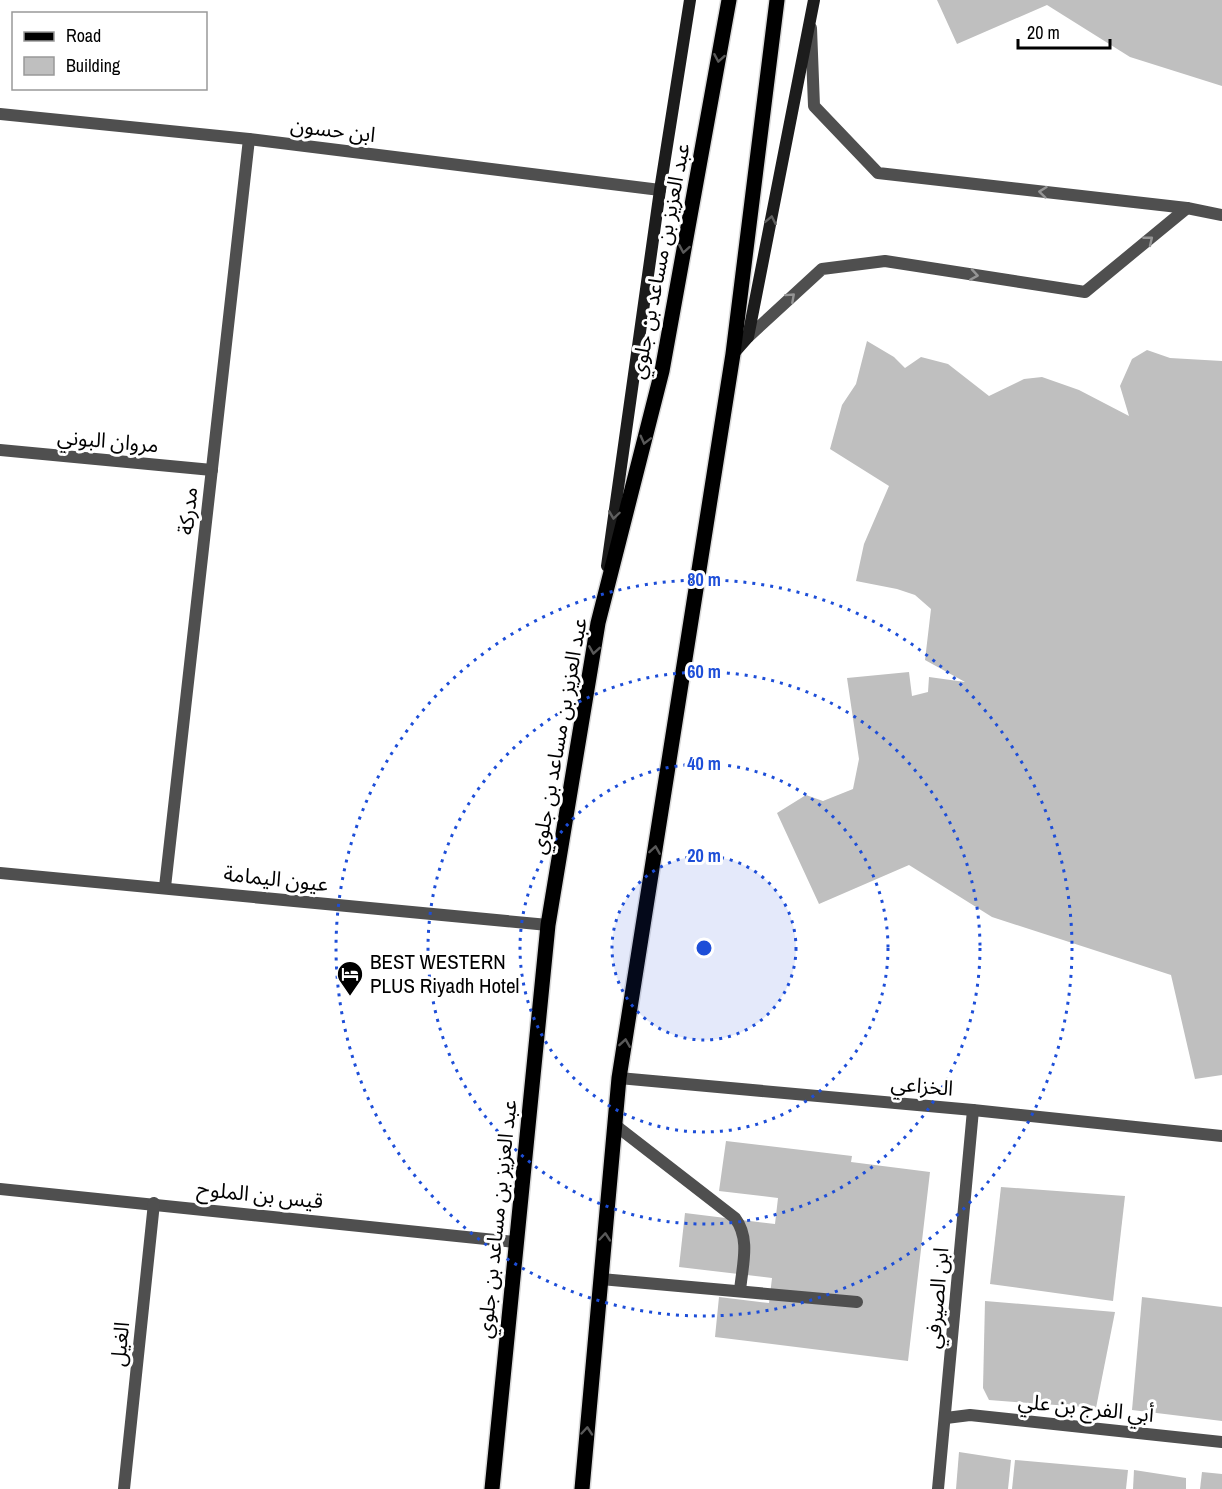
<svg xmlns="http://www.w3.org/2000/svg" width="1222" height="1489" viewBox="0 0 1222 1489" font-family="'Archivo Narrow','Noto Sans Arabic',sans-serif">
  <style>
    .building { fill: #bfbfbf }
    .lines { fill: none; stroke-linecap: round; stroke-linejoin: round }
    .primary-casing { stroke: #dbdbdb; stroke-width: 18 }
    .lane { stroke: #4f4f4f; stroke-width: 12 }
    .street { stroke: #4f4f4f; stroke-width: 12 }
    .secondary { stroke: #1c1c1c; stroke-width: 12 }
    .primary { stroke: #000; stroke-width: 15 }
    .oneway { stroke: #595959 }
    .oneway2 { stroke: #959595 }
    .oneway3 { stroke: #606060 }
    .ring { fill: none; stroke: #1d4ed8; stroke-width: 3; stroke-dasharray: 3 6 }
    .labels { text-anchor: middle; stroke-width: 6; stroke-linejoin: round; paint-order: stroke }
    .street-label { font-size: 21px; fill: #000; stroke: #fff }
    .poi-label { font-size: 21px; fill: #000; stroke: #fff; text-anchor: start }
    .centre { fill: #1d4ed8; stroke: #fff; stroke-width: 3 }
    .ring-label { font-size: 18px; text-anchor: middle; font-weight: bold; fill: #1d4ed8; stroke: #fff; stroke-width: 6; stroke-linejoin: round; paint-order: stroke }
  </style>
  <rect width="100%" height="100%" fill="#fff"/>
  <g class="building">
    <path d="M937,0h285v86l-92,-29 -83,-52 -90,39z"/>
    <path d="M867,341l27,16 11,11 16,-11 27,7 41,32 35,-17 18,-2 37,13 50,26 -9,-30 12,-27 15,-9 23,8 52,3v714l-27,4 -24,-104 -179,-58 -83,-52 -90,39 -42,-91 29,-18 17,6 30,-12 6,-30 -12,-81 62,-6 3,24 16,-4 1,-15 36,5 -40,-22 6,-51 -16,-14 -18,-6 -41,-8 8,-37 25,-58 -59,-37 12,-44 14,-21z"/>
    <path d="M726,1141l126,15 -1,6 79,10 -22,189 -193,-24 4,-40 50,6 3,-25 -93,-11 6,-54 90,11 3,-26 -59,-7z"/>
    <path d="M1001,1187l124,9 -12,105 -123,-17z"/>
    <path d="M1142,1297l80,10v114l-90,-11z"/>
    <path d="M985,1301l130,11 -19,96 -107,-8 -6,-12z"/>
    <path d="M959,1452l52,8 -3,29h-52z"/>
    <path d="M1015,1460l113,10 -2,19h-114z"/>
    <path d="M1134,1470l52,8v11h-53z"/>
    <path d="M1202,1472l20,2v15h-22z"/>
  </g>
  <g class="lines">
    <g class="primary-casing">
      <g id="primary">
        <path d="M492,1489l56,-564 50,-302 64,-252 67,-371"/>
        <path d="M582,1489l37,-411 114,-724 44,-354"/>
      </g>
    </g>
    <g class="lane">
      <path d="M1187,208l35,7"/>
      <path d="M748,337l74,-68 63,-8 200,31 102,-84 -309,-35 -64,-67 -3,-78"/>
      <path d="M615,1125l120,93c16,21 7,48 5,73"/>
      <path d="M601,1279l256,23"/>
    </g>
    <g class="street">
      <path d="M0,114l249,25 411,51"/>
      <path d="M0,450l212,20"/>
      <path d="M0,873l548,52"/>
      <path d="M165,887l84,-748"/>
      <path d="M619,1078l354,32 249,26"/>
      <path d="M0,1189l515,53"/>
      <path d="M946,1418l24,-3 252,27"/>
      <path d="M124,1489l30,-286"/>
      <path d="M938,1489l35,-379"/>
    </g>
    <g class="secondary">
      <path d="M733,354l15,-17 66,-337"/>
      <path d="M607,566l53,-376 30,-190"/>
    </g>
    <use href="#primary" class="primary"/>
  </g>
  <defs><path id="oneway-chevron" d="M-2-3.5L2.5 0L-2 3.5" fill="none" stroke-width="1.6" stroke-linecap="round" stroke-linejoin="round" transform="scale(1.5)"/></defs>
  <g class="oneway">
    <use href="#oneway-chevron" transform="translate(719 58) rotate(100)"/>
    <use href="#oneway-chevron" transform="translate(684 249) rotate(100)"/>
    <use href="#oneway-chevron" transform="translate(645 440) rotate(104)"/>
    <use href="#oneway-chevron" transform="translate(594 650) rotate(99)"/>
    <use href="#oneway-chevron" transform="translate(655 850) rotate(-81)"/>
    <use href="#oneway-chevron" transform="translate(625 1043) rotate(-81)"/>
    <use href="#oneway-chevron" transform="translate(605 1237) rotate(-85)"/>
    <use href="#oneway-chevron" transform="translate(587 1431) rotate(-85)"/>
  </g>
  <g class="oneway2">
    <use href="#oneway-chevron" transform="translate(1043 192) rotate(-174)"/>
    <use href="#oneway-chevron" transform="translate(1149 240) rotate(-39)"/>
    <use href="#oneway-chevron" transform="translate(974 275) rotate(9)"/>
    <use href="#oneway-chevron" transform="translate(791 297) rotate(-42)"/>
  </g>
  <g class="oneway3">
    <use href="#oneway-chevron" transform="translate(771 220) rotate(-79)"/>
    <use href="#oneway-chevron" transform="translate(614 515) rotate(98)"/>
  </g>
  <circle cx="704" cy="948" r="92" fill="#1d4ed8" fill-opacity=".12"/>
  <g class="ring">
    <circle cx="704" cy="948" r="92"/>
    <circle cx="704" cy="948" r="184"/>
    <circle cx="704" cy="948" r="276"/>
    <circle cx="704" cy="948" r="368"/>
  </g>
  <defs>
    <g id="hotel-pin" transform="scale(1.35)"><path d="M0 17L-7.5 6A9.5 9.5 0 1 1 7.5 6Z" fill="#000" stroke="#fff"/><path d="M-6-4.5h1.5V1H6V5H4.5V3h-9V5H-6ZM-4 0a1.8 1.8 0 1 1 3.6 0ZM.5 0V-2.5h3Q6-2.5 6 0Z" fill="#fff"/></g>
  </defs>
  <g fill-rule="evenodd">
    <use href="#hotel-pin" x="350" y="974"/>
  </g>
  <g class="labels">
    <g class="street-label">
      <text transform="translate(333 130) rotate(7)" y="7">ابن حسون</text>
      <text transform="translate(660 261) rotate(-79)" y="7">عبد العزيز بن مساعد بن جلوي</text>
      <text transform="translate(108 441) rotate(5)" y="7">مروان البوني</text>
      <text transform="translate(188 511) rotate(-84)" y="7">مدركة</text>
      <text transform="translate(559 736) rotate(-80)" y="7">عبد العزيز بن مساعد بن جلوي</text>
      <text transform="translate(276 879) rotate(6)" y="7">عيون اليمامة</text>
      <text transform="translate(922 1086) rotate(5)" y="7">الخزاعي</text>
      <text transform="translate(260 1195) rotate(6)" y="7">قيس بن الملوح</text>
      <text transform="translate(497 1219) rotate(-84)" y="7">عبد العزيز بن مساعد بن جلوي</text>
      <text transform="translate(937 1298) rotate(-85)" y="7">ابن الصيرفي</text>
      <text transform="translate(120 1344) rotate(-84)" y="7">الغيل</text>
      <text transform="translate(1086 1408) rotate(6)" y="7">أبي الفرج بن علي</text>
    </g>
    <g class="poi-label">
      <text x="370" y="969">BEST WESTERN<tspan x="370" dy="24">PLUS Riyadh Hotel</tspan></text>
    </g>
  </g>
  <circle cx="704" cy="948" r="9" class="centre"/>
  <g class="ring-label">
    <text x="704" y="586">80 m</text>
    <text x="704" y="678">60 m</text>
    <text x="704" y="770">40 m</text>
    <text x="704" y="862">20 m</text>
  </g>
  <rect x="12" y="12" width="195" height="78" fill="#ffffff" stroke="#999999" stroke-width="1.5"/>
  <rect x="24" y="32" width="30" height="9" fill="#000000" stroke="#999999" stroke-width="1.5"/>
  <text x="66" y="42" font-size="18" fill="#000000">Road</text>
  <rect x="24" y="57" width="30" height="18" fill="#bfbfbf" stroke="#999999" stroke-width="1.5"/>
  <text x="66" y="72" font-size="18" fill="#000000">Building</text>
  <path d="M1018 39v9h92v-9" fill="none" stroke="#000000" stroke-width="3"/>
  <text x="1027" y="39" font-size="18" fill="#000000" stroke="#ffffff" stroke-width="4.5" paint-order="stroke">20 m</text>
</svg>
